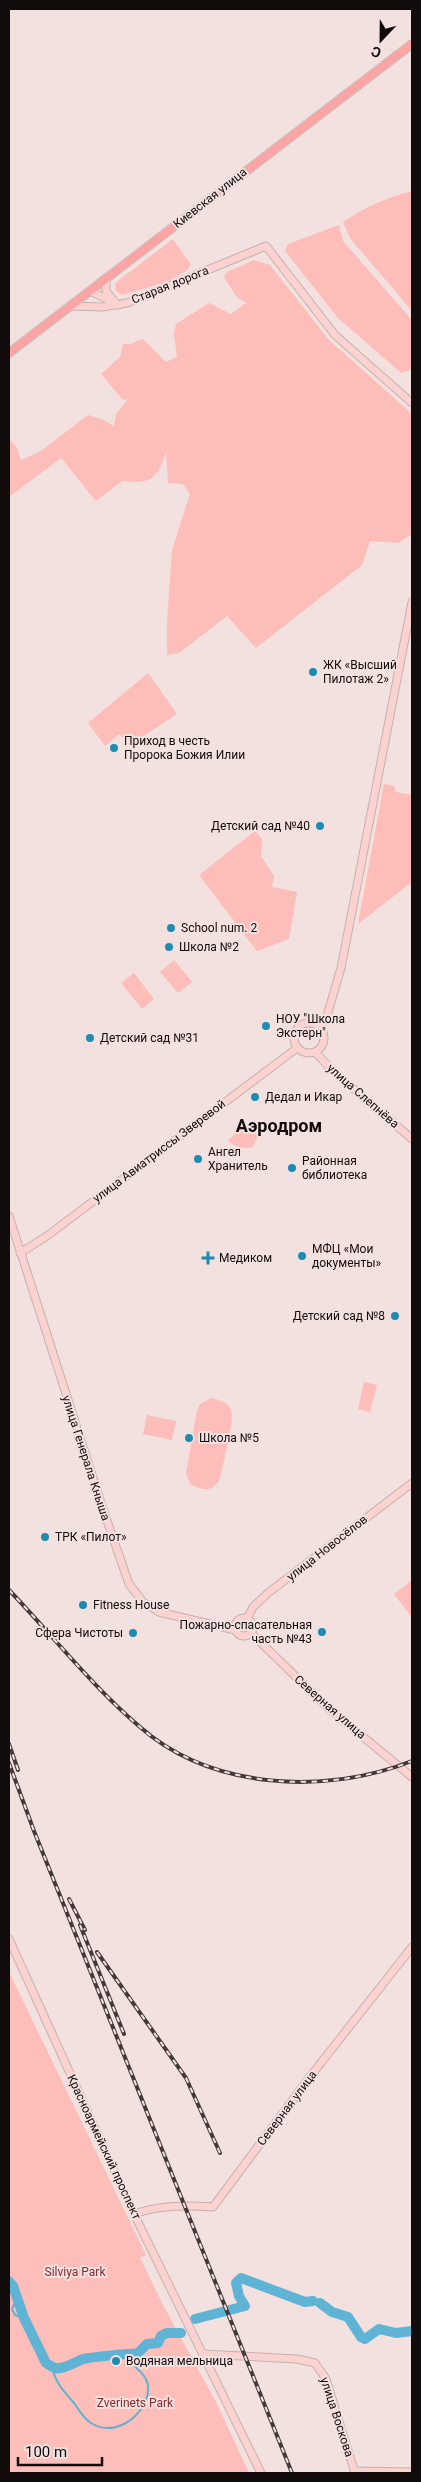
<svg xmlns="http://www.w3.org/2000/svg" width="421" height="2482" viewBox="0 0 421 2482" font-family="Roboto,sans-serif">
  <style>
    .green { fill: #fdbdb8 }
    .water { fill: #5fb3d5 }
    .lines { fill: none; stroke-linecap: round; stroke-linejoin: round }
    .stream { stroke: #5fb3d5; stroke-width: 2 }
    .river { stroke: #5fb3d5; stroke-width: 10 }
    .secondary-casing { stroke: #c2b1b0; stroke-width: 9 }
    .primary-casing { stroke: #c6c4c4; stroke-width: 10 }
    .secondary { stroke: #fcd2d1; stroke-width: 7 }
    .primary { stroke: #faa5a4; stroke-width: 8 }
    .rail-casing { stroke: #423939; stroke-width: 4 }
    .rail { stroke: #f3e1df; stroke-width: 2; stroke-dasharray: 5.5; stroke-linecap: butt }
    .poi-dot { fill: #1e8cb2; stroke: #f3e1df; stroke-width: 2 }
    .labels { text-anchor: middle; stroke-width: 4; stroke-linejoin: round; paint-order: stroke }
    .street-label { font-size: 12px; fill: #110b0b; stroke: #f3e1df }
    .poi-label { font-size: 12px; fill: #110b0b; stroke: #f3e1df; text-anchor: start }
    .park-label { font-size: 12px; fill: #872c2d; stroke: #f3e1df }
    .district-label { font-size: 18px; font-weight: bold; fill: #110b0b; stroke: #f3e1df }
  </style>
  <rect width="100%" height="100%" fill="#f3e1df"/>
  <g class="green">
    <path d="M412,191v120l-62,-73 -7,-16c21,-14 44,-25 69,-31z"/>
    <path d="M339,225l4,16 68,78 1,50 -11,4 -63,-55 -53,-67 3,-7z"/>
    <path d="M173,239l18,26c-9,15 -52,25 -69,30l-6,-4 -1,-7 4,-4z"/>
    <path d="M254,260l16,5 59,75 83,74v120l-14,9 -28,-2 -8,24 -106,83 -29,-32 -48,37 -12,2v-33l5,-72 18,-56 -7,-10 -15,-1 -2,-31c-9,27 -14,32 -44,29l-26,20 -35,-43 -52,39v-58l7,7 5,14 20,-9 47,-36 16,5 10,6 2,-12 12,-15 -5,1 -22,-26 19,-17 3,-13h8l12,-5 23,23 11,-5 -3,-23 2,-10 33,-21 22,11 15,-11 -10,-7 -12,-19 3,-5z"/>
    <path d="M148,673l29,41 -47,31 -11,-11 -14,12 -17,-23z"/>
    <path d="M384,784l10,2 2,6 16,3v89l-4,1 -50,39z"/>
    <path d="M255,831l7,8 -1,17 13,20 -2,11 25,5 -8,47 -32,12 -58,-76z"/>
    <path d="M174,960l18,22 -14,11 -18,-21z"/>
    <path d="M134,973l20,26 -12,10 -21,-26z"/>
    <path d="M250,1124l9,11 -7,13c-9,0 -18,0 -24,-8l5,-4 3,-9 7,1z"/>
    <path d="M364,1382l13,3 -7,27 -12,-3z"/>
    <path d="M211,1398c7,1 17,4 20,12 4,9 -9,59 -12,71 -8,12 -18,9 -29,3l-4,-11 11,-62 3,-7z"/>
    <path d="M147,1415l29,6 -4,19 -29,-6z"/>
    <path d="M412,1580v38l-18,-24z"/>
    <path d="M9,1972l137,283 -6,3 23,47 54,99 32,69h-240z"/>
  </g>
  <path class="water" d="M9,2275l8,8 1,5 -9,2z"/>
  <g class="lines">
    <g class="stream">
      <path d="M17,2298l-5,11 3,6 9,3"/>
      <path d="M161,2336l2,-6 9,3"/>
      <path d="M52,2368c5,17 11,22 22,35 5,7 10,16 17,20 32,20 70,-25 53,-47 -6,-8 -15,-14 -21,-22"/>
    </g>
    <g class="river">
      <path d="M9,2282l4,4 11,32 22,45c5,3 8,6 14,5 8,-1 15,-6 23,-9 10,-2 46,-6 54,-5l10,-10 11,-1 3,-7 6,-3h14"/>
      <path d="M320,2303l12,9 16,5 13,20 4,2 14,-10 17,4 16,-2"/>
      <path d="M195,2319l50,-13 -6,-10 -3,-13 5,-5 64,24 8,-1"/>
    </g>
    <g class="secondary-casing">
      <g id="secondary">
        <path d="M106,278v13l9,11"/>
        <path d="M90,291l29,14"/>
        <path d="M71,306l31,1 25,-4 139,-57 69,89 77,68"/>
        <circle cx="309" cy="1038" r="15"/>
        <path d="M319,1027l7,-8 15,-51 71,-366"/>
        <path d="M315,1052l19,20 78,67"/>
        <path d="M9,1216l94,293 26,75 14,18 16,10 76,18"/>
        <path d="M20,1253l27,-17 250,-188"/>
        <circle cx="244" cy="1627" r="9"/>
        <path d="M247,1619l6,-12 15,-14 144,-110"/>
        <path d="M251,1633l77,75 84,69"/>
        <path d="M9,1939l125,275 127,259"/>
        <path d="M134,2214c26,-9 52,-9 79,-7l96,-129 103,-131"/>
        <path d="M203,2354l94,5 18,4 11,16 29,94"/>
        <path d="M354,2471l58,1"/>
      </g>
    </g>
    <g class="primary-casing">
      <path id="primary" d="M9,353l403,-309"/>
    </g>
    <use href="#secondary" class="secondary"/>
    <use href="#primary" class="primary"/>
    <g class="rail-casing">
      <g id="rail">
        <path d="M9,1590c43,45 83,96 131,137 72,63 186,68 272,34"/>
        <path d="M9,1744l9,26"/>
        <path d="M9,1763l25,68 258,642"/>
        <path d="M69,1899l16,31"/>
        <path d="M80,1925l44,109"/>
        <path d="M97,1952l89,126 34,75"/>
      </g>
    </g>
    <use href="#rail" class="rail"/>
  </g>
  <g class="poi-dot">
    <circle cx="313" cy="672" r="5"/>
    <circle cx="114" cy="748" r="5"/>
    <circle cx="320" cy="826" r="5"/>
    <circle cx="171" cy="928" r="5"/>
    <circle cx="169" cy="947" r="5"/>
    <circle cx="266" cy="1026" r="5"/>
    <circle cx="90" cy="1038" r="5"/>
    <circle cx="255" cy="1097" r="5"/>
    <circle cx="198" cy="1159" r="5"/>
    <circle cx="292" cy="1168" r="5"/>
    <circle cx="302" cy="1256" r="5"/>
    <path d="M205.5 1250.5h5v5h5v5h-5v5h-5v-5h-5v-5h5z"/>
    <circle cx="395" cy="1316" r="5"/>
    <circle cx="189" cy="1438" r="5"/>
    <circle cx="45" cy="1537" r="5"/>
    <circle cx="83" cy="1605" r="5"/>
    <circle cx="322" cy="1632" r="5"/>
    <circle cx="133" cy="1633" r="5"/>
    <circle cx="116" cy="2361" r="5"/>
  </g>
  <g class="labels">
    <g class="street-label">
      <text transform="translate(210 198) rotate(-38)" y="4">Киевская улица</text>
      <text transform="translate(170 285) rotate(-22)" y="4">Старая дорога</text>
      <text transform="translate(363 1096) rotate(41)" y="4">улица Слепнёва</text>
      <text transform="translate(159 1151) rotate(-37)" y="4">улица Авиатриссы Зверевой</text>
      <text transform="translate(86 1458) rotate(72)" y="4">улица Генерала Кныша</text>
      <text transform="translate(327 1548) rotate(-38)" y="4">улица Новосёлов</text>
      <text transform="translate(330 1707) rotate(41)" y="4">Северная улица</text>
      <text transform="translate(287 2108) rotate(-53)" y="4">Северная улица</text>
      <text transform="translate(104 2147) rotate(65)" y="4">Красноармейский проспект</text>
      <text transform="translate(337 2417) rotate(72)" y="4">улица Воскова</text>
    </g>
    <g class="poi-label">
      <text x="323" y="669">ЖК «Высший<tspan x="323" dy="14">Пилотаж 2»</tspan></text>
      <text x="124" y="745">Приход в честь<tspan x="124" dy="14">Пророка Божия Илии</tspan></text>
      <text x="310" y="830" text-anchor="end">Детский сад №40</text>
      <text x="181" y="932">School num. 2</text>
      <text x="179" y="951">Школа №2</text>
      <text x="276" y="1023">НОУ "Школа<tspan x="276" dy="14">Экстерн"</tspan></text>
      <text x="100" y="1042">Детский сад №31</text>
      <text x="265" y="1101">Дедал и Икар</text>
      <text x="208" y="1156">Ангел<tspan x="208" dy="14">Хранитель</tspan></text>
      <text x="302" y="1165">Районная<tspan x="302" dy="14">библиотека</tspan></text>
      <text x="312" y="1253">МФЦ «Мои<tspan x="312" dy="14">документы»</tspan></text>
      <text x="219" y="1262">Медиком</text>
      <text x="385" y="1320" text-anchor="end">Детский сад №8</text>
      <text x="199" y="1442">Школа №5</text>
      <text x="55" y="1541">ТРК «Пилот»</text>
      <text x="93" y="1609">Fitness House</text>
      <text x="312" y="1629" text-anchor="end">Пожарно-спасательная<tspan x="312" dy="14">часть №43</tspan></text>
      <text x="123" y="1637" text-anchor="end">Сфера Чистоты</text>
      <text x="126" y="2365">Водяная мельница</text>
    </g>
    <g class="park-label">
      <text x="75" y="2276">Silviya Park</text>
      <text x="135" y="2407">Zverinets Park</text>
    </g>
    <g class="district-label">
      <text x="279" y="1132">Аэродром</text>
    </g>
  </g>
  <rect width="421" height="2482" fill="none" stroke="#110b0b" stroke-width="20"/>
  <g transform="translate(381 40) rotate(202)" stroke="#f3e1df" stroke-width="4" paint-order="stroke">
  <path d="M0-4L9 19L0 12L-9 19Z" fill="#110b0b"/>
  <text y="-8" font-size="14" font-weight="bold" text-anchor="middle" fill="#110b0b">С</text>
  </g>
  <path d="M18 2457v8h84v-8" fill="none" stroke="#110b0b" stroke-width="2.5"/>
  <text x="25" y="2457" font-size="15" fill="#110b0b" stroke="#f3e1df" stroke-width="4" paint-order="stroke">100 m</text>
</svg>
